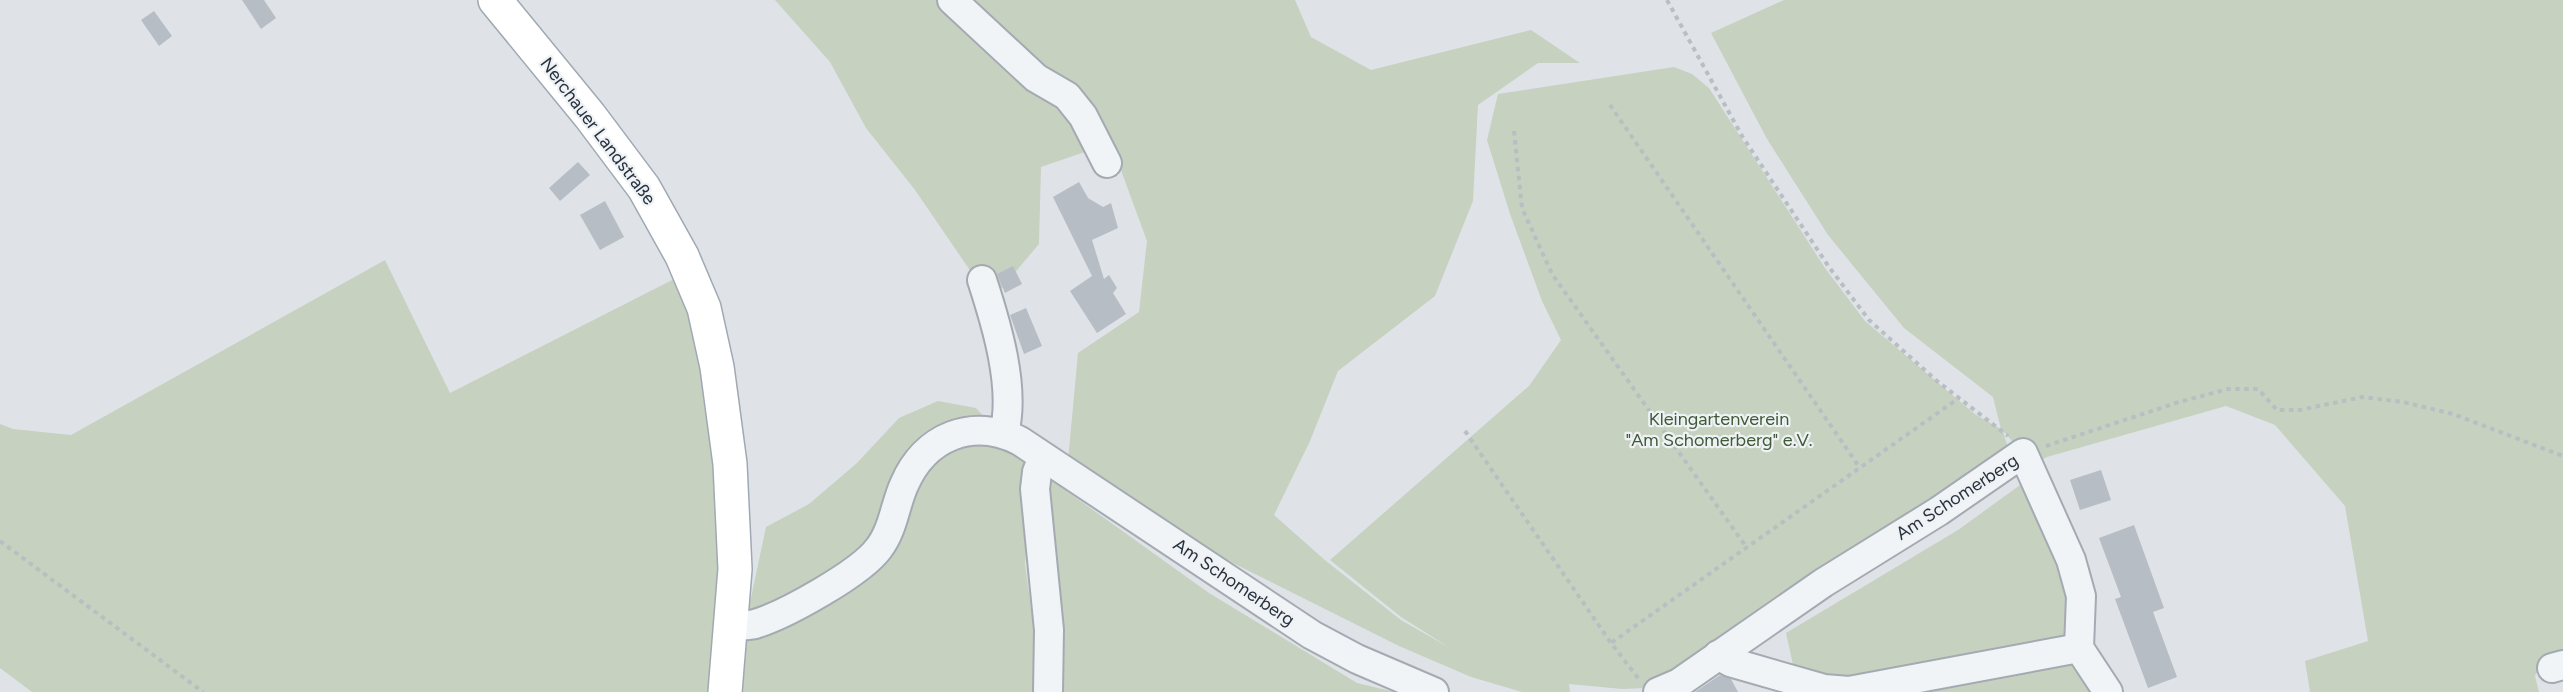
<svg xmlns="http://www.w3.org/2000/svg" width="2563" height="692" viewBox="0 0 2563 692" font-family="Figtree,sans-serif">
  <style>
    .green { fill: #c6d1c0 }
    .building { fill: #b6bdc4 }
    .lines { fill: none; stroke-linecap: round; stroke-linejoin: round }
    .minor-casing { stroke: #a4aab2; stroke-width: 32 }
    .major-casing { stroke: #9fa9b3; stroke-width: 36 }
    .path { stroke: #b9bec2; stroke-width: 4; stroke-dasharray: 4.5 4.5; stroke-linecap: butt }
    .minor { stroke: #f1f4f6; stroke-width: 28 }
    .major { stroke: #fff; stroke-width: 33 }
    .labels { text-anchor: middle; stroke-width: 4.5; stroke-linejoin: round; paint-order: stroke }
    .street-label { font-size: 18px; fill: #28323e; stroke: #eef2f5 }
    .park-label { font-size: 18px; fill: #405a36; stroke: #eef2f5 }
  </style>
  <rect width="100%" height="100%" fill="#dfe3e8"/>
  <g class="green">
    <path d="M775,0h520l16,37 60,33 160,-40 49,33h-42l-60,42 -5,96 -38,95 -97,75 -28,70 -36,74 52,46 75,59 49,28 -49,-31 -71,-57 199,-174 32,-46 -19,-39 -32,-87 -23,-74 11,-46 176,-27 18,7 17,14 116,180 40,53 111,94 25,14 -8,-32 -89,-69 -76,-93 -61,-96 -56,-106 73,-33h779v662l-20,-2 -8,16 4,16h-229l-5,-31 63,-20 -23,-135 -70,-81 -49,-19 -179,51 -14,7 -30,-33 6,21 -363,236 -24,1 -53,-5 1,8h-48l-51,-15 -72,-31 -172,-86 -160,-89 11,-118 61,-41 8,-71 -36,-98 -70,24 -2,77 -48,57 -76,-111 -49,-62 -36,-66z"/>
    <path d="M385,260l65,133 228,-116 20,55 25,192 -11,168h-680l-32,-24v-244l13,5 58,6z"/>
    <path d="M938,401l38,7 55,61 -6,95 12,89 -1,39h-305l35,-165 43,-23 48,-41 42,-45z"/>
    <path d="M1047,477l162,116 148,90 38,9h-335z"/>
    <path d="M2027,480l31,71 36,141h-295l-13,-59 172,-103z"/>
  </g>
  <g class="building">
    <path d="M242,0h22l12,18 -15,11z"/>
    <path d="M154,11l18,25 -13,10 -18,-26z"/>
    <path d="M578,162l12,13 -30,26 -11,-13z"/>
    <path d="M1079,182l9,16 15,9 8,-4 7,25 -26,12 12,39 5,-4 8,13 -4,5 13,21 -29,19 -27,-42 22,-15 -39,-79z"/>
    <path d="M605,201l19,36 -24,13 -20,-35z"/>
    <path d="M1013,266l9,18 -17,9 -8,-19z"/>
    <path d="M1026,308l16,38 -18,8 -14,-39z"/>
    <path d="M2101,470l10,30 -31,10 -10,-30z"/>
    <path d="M2134,525l30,83 -11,4 24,65 -29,11 -33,-89 6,-2 -22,-59z"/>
    <path d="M1720,675l11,4 7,13h-43z"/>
  </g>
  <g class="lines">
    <g class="minor-casing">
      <g id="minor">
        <path d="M952,0l84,78 31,18 16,20 24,47"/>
        <path d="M982,280c14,43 34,108 22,153"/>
        <path d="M1043,457l-6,15 -2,17 14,141 -1,62"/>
        <path d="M732,625c8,0 16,1 23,-1 30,-9 106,-51 124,-76 14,-18 16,-43 25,-63 21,-49 69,-68 116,-44l292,194 45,24 77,33"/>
        <path d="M1718,655l12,7 94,27 25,2 230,-43 29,44"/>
        <path d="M2552,668l11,-3"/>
        <path d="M1658,692l21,-9 144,-100 116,-72 84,-58 48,107 10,36 -2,52"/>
      </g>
    </g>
    <g class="major-casing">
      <path id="major" d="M495,0l95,116 54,72 38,68 22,52 13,59 13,97 5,105 -10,123"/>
    </g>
    <g class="path">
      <path d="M1667,0l75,136 87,131 40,53 68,61 71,55"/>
      <path d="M1610,105l250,363"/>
      <path d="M1514,131l8,77 30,66 195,274"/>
      <path d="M1465,431l146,212"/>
      <path d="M2046,446l133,-44 49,-13h30l19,21h23l62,-13 41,5 50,12 110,42"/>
      <path d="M0,541l203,151"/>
      <path d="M1638,678l-27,-35 348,-245"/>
    </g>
    <use href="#minor" class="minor"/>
    <use href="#major" class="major"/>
  </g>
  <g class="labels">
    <g class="street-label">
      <text transform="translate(598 131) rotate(53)" y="6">Nerchauer Landstraße</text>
      <text transform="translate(1957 497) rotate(-33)" y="6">Am Schomerberg</text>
      <text transform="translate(1234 582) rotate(34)" y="6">Am Schomerberg</text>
    </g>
    <g class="park-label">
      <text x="1719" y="425">Kleingartenverein<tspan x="1719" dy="21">"Am Schomerberg" e.V.</tspan></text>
    </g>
  </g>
</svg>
